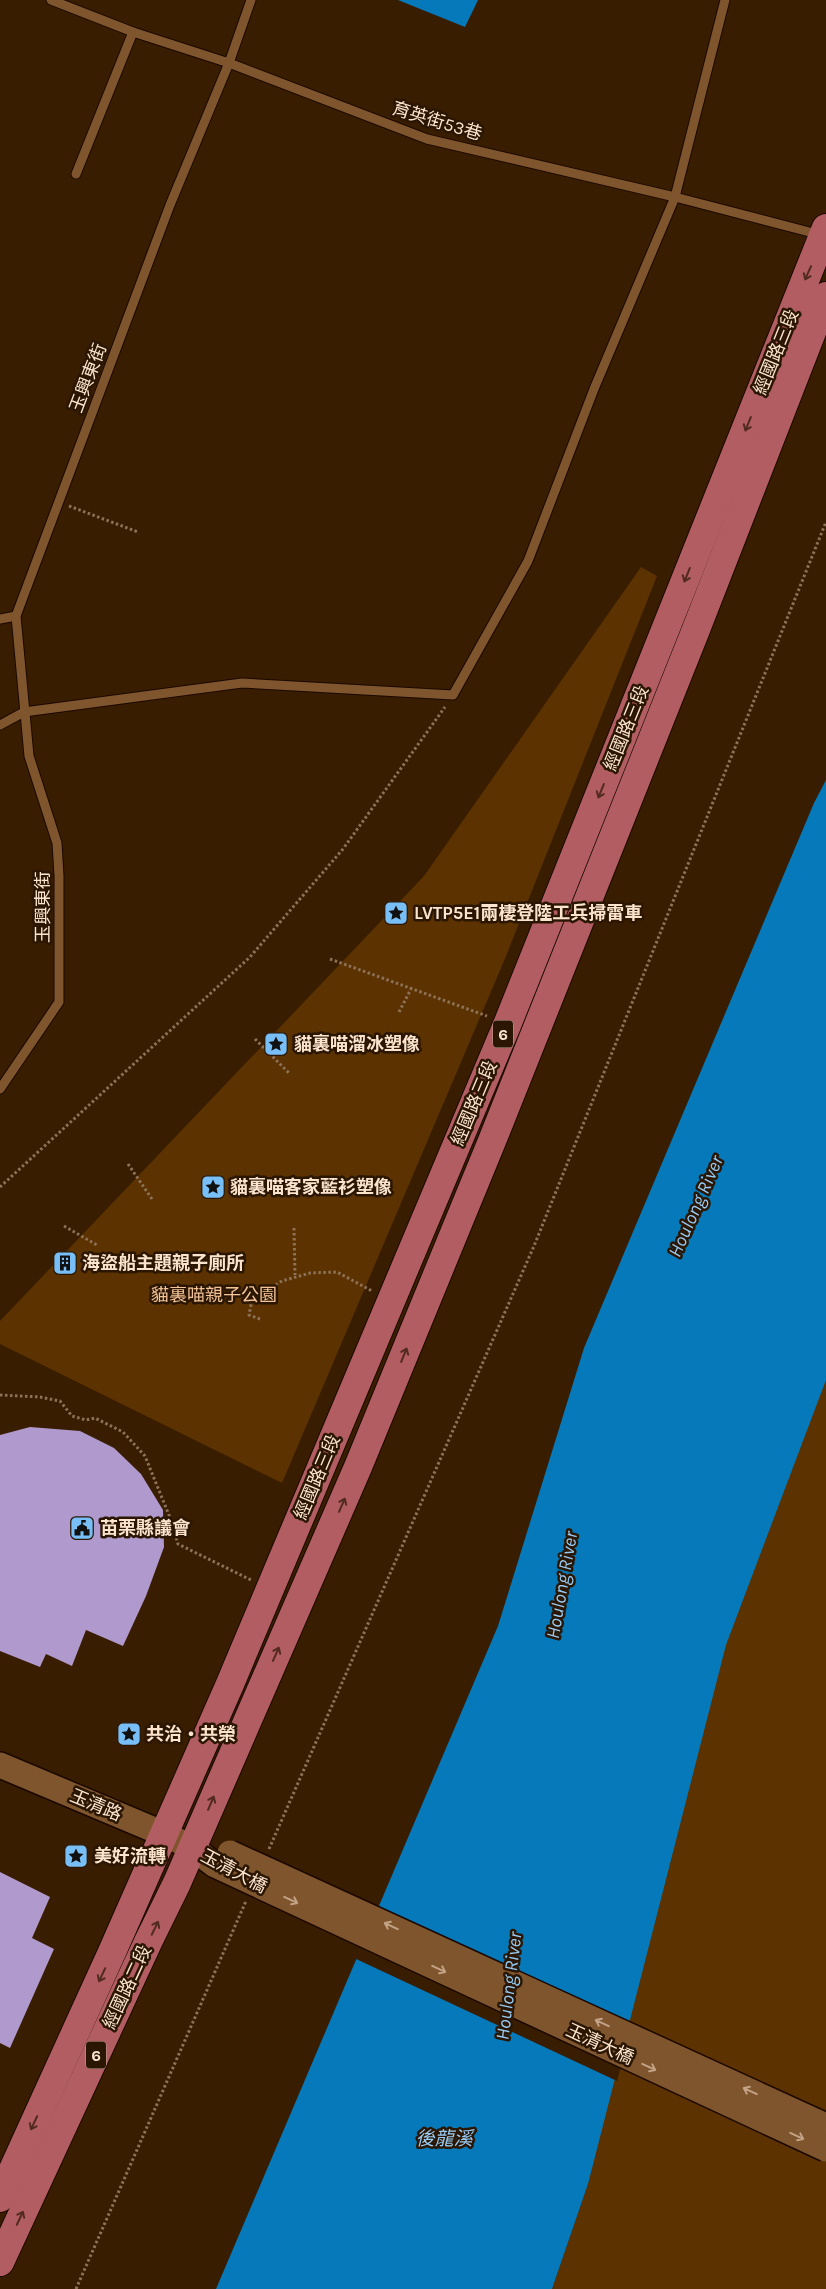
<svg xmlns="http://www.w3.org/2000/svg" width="826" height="2289" viewBox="0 0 826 2289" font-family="Karla,'Noto Sans TC',sans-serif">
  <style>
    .green { fill: #5b3200 }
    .water { fill: #0679bb }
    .pier { fill: #391d00 }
    .building { fill: #af99cd }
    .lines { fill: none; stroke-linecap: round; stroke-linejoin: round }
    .lane-casing { stroke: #1b0800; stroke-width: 11 }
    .secondary-casing { stroke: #1b0800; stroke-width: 28 }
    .primary-casing { stroke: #1b0800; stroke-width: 30 }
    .path { stroke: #8d7259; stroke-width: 3; stroke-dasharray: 2.5 2.5; stroke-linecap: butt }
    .lane { stroke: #7e552d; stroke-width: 9 }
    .secondary { stroke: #7e552d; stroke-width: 25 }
    .primary { stroke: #b15d61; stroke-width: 28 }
    .secondary-bridge-casing { stroke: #1b0800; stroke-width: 28; stroke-linecap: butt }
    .secondary-bridge { stroke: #7e552d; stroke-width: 25 }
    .oneway { stroke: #522b1e }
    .oneway2 { stroke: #c3a386 }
    .labels { text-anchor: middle; stroke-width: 5; stroke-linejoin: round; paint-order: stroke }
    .shield { fill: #2a1602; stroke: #bca691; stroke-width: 1 }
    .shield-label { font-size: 16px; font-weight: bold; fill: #fbe3ce }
    .street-label { font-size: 18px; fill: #fbe3ce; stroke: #2a1602 }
    .poi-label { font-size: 18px; font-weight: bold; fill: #fbe3ce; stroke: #2a1602; text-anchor: start }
    .park-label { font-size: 18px; fill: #f3c397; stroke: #2a1602 }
    .water-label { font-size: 19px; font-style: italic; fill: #98cbf5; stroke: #2a1602 }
  </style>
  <rect width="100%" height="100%" fill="#391d00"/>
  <g class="green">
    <path d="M641,567l16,9 -153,385 -222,522 -282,-139v-23l424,-445z"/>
    <path d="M826,1103v1186h-274l36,-105z"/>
  </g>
  <g class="water">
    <path d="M398,0h80l-13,27z"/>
    <path d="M826,780v600l-100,265 -138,539 -36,105h-336l282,-663 86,-278 230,-545z"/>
  </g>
  <path class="pier" d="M374,1912l256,119 -13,50 -263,-123z"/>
  <g class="building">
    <path d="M30,1427l50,4 34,17 27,26 22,36 1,37 -18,49 -23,50 -37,-16 -14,36 -26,-12 -6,13 -40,-16v-216z"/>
    <path d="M0,1872l50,25 -18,41 22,11 -44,99 -10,-5z"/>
  </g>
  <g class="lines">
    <g class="lane-casing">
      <g id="lane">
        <path d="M51,0l82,32 96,31 198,76 248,58 146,38"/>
        <path d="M76,174l57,-142"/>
        <path d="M0,619l16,-3"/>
        <path d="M0,725l24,-13 218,-29 211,12 75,-134 66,-172 81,-192 50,-197"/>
        <path d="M0,1089l59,-87v-126l-2,-33 -28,-87 -13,-140 154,-411 59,-142 22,-63"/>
      </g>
    </g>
    <g class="secondary-casing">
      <path id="secondary" d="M0,1765l164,69 27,13 24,18"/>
    </g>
    <g class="primary-casing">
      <g id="primary">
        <path d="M0,2198l112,-246 118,-268 277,-659 319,-797"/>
        <path d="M0,2262l149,-322 28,-57 181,-416 134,-326 203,-509 131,-336"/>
      </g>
    </g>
    <g class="path">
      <path d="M69,506l69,26"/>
      <path d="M330,959l157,57"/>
      <path d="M399,1012l12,-23"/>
      <path d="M255,1039l34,34"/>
      <path d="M128,1164l24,35"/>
      <path d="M0,1187l250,-230 93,-108 102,-142"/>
      <path d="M64,1226l33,19"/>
      <path d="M294,1228l1,47"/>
      <path d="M260,1319l-11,-4 3,-15 30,-19 28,-8 27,-1 35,19"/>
      <path d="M0,1395l40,2 20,4 12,15 14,4 9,-2 28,14 22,24 26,64 7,24 73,36"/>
      <path d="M269,1849l265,-603 292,-724"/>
      <path d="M76,2289l170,-388"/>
    </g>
    <use href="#lane" class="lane"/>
    <use href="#secondary" class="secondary"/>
    <use href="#primary" class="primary"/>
    <g class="secondary-bridge-casing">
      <g id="secondary-bridge">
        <path d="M230,1853l596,273"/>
        <path d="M215,1865l611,284"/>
      </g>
    </g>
    <use href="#secondary-bridge" class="secondary-bridge"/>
  </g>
  <defs><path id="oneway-shaft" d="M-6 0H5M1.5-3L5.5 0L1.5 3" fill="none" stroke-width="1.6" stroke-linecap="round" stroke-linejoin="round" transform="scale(1.25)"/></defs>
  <g class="oneway">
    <use href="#oneway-shaft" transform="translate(808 273) rotate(114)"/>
    <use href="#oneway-shaft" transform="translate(748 424) rotate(112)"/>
    <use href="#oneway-shaft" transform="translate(687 575) rotate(112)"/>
    <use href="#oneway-shaft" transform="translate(601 791) rotate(112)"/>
    <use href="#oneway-shaft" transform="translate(404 1355) rotate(-68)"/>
    <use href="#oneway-shaft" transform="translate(342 1505) rotate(-66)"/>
    <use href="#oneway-shaft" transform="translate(276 1654) rotate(-66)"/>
    <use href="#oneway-shaft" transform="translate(211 1803) rotate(-67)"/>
    <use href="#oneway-shaft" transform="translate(155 1928) rotate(-64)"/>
    <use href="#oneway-shaft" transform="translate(102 1975) rotate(115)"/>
    <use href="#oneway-shaft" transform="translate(34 2123) rotate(115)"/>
    <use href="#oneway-shaft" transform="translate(20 2218) rotate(-65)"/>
  </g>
  <g class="oneway2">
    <use href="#oneway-shaft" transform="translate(291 1900) rotate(25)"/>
    <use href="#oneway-shaft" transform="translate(391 1926) rotate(-155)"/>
    <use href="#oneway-shaft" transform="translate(439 1969) rotate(25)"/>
    <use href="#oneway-shaft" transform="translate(602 2023) rotate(-155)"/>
    <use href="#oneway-shaft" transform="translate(649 2067) rotate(25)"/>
    <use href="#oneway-shaft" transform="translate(750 2091) rotate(-155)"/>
    <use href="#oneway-shaft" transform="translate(797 2136) rotate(25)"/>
  </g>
  <defs>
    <g id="sight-square" transform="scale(1.25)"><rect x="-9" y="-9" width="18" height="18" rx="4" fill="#78bff8" stroke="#2a1602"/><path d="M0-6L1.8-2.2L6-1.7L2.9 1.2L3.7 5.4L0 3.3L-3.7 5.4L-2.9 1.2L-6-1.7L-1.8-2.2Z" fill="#111"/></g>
    <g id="building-square" transform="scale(1.25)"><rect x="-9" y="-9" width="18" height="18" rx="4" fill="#78bff8" stroke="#2a1602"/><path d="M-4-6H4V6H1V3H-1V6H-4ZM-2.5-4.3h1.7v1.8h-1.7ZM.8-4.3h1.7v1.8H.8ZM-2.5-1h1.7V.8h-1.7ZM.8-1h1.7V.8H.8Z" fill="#111"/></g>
    <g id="civic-square" transform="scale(1.25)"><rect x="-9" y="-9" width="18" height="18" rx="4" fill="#78bff8" stroke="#2a1602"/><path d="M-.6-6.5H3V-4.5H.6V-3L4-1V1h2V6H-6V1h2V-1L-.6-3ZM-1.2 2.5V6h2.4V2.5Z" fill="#111"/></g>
  </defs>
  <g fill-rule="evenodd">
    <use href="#sight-square" x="396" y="913"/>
    <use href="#sight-square" x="276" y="1044"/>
    <use href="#sight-square" x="213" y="1187"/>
    <use href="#building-square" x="65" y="1263"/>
    <use href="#civic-square" x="82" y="1528"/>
    <use href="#sight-square" x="129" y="1734"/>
    <use href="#sight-square" x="76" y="1856"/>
  </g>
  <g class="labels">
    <g class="shield">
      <rect x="493" y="1020.5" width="20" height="27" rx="4"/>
      <rect x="86" y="2041.5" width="20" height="27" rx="4"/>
    </g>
    <g class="shield-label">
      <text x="503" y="1040">6</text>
      <text x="96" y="2061">6</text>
    </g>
    <g class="street-label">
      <text transform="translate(437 121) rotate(17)" y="6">育英街53巷</text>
      <text transform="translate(776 352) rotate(-68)" y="6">經國路三段</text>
      <text transform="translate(88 378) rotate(-69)" y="6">玉興東街</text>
      <text transform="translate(626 728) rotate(-68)" y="6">經國路三段</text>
      <text transform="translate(43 907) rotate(-90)" y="6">玉興東街</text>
      <text transform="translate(474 1103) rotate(-67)" y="6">經國路三段</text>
      <text transform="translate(317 1477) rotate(-67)" y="6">經國路三段</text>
      <text transform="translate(96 1805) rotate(23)" y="6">玉清路</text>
      <text transform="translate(234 1871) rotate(28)" y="6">玉清大橋</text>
      <text transform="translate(127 1987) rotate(-65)" y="6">經國路二段</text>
      <text transform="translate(600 2044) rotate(25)" y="6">玉清大橋</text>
    </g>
    <g class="poi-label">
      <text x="414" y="919">LVTP5E1兩棲登陸工兵掃雷車</text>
      <text x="294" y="1050">貓裏喵溜冰塑像</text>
      <text x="230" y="1193">貓裏喵客家藍衫塑像</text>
      <text x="82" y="1269">海盜船主題親子廁所</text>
      <text x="100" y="1534">苗栗縣議會</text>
      <text x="146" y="1740">共治‧共榮</text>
      <text x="94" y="1862">美好流轉</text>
    </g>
    <g class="park-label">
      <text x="214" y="1301">貓裏喵親子公園</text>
    </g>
    <g class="water-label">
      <text transform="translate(695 1206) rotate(-66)" y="7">Houlong River</text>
      <text transform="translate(561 1585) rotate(-80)" y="7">Houlong River</text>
      <text transform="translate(508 1986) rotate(-83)" y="7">Houlong River</text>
      <text x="444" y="2145">後龍溪</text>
    </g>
  </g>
</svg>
